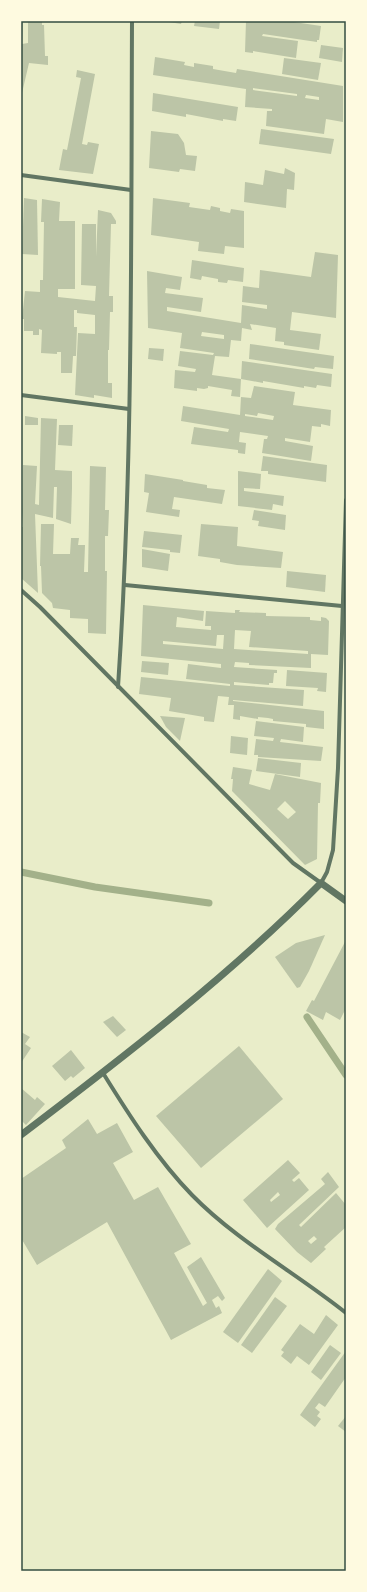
<svg xmlns="http://www.w3.org/2000/svg" width="367" height="1592" viewBox="0 0 367 1592" font-family="'Space Grotesk',sans-serif">
  <style>
    .lines { fill: none; stroke-linecap: round; stroke-linejoin: round }
    .stream { stroke: #a3b18a; stroke-width: 7 }
    .building { fill: #bcc5a7; fill-rule: evenodd }
    .minor { stroke: #617663; stroke-width: 4 }
    .tertiary { stroke: #617663; stroke-width: 7 }
    .neatline { fill: none; stroke: #344e41; stroke-width: 1.5 }
  </style>
  <rect width="100%" height="100%" fill="#e9edc9"/>
  <g class="lines">
    <g class="stream">
      <path d="M21,872l74,15 114,16"/>
      <path d="M307,1017l39,58"/>
    </g>
  </g>
  <g class="building">
    <path d="M21,21h2l-1,23 6,-1v-22h14v4h2l1,31h3v9l-19,-2 -7,30z"/>
    <path d="M169,21h13l-1,3 -12,-2z"/>
    <path d="M195,21h25l-1,8 -25,-3z"/>
    <path d="M246,21h41l34,5 -2,14h-2v2l-54,-8 -1,2 36,5 -2,17 -43,-7v2l-8,-1z"/>
    <path d="M321,45l22,3 -1,14 -23,-4z"/>
    <path d="M155,57l30,5 -1,3 10,2v-4l19,3v3l23,4 1,-4 106,17v36l-17,-3 -2,15 -58,-8 1,-15h5v-2l-27,-2 1,-18 -93,-14zM253,88l44,6v2l-44,-6zM306,95l13,2v3l-14,-2z"/>
    <path d="M284,58l37,5 -3,17 -36,-6z"/>
    <path d="M77,70l18,4 -13,70 5,1 1,-3 11,2 -6,30 -34,-4 4,-21 4,1 14,-72 -5,-1z"/>
    <path d="M153,93l85,14 -2,14 -13,-2v2l-37,-7v3l-34,-6z"/>
    <path d="M261,129l73,10 -3,15 -72,-10z"/>
    <path d="M151,131l27,3 6,9 2,12 11,1 -2,15 -15,-2 -1,3 -30,-4z"/>
    <path d="M285,168l10,5 -1,17 -7,-1 -1,19 -42,-6 1,-20 18,3 2,-15 19,4z"/>
    <path d="M24,198l13,2 1,55 -16,-1z"/>
    <path d="M153,198l37,5 -1,4 21,3 1,-4 9,2v3l10,2 1,-4 13,2v37l-19,-2 -1,8 -26,-3 1,-9 -48,-7z"/>
    <path d="M42,199l18,3 -1,19h16v68h-17v8l37,4 1,-15 -15,-1 1,-61h14v33l2,-47 13,3 5,8v3h-5l-2,72h4v16h-3l-1,38h-1v33h4v15l-18,-3v3l-19,-3 3,-62 17,1v-19l-18,-2v-3h-3v17h3l-1,29h-3l-1,17h-11v-21h-4v2l-16,-1 1,-23 -3,-1v6h-6v-4h-9v-12h-2l3,-28 15,1v-12h3l1,-58h-3z"/>
    <path d="M315,252l23,3 -2,63 -44,-6 -2,18 31,4 -2,16 -35,-5v-3l-9,-1 1,-13 -26,-4 2,6 -10,-2 -1,13 -10,-1 -2,17 -14,-1 -3,19 29,4 1,-18 90,13 -1,13 -14,-2 -1,3 -12,-2v2l-41,-7v2l-22,-4 -1,18 -9,-1 1,-6 -24,-4v2l-4,1 -7,-1v3l-23,-3 1,-18 20,2 1,-3 -18,-3 2,-15 33,4 1,-2 -34,-5 2,-15 -34,-5 -1,-57 35,6 -2,13 -14,-2 -1,5 38,5 -2,14 -34,-5v4l74,12 1,-18 25,4v-4l-25,-3 1,-16 16,2 1,-18 51,7zM202,332l22,3v4l-23,-3z"/>
    <path d="M192,260l52,8 -1,14 -15,-2 -1,3 -9,-1v-3l-16,-3 -1,4 -11,-2z"/>
    <path d="M250,344l84,12 -1,13 -18,-2 -1,2 -65,-10z"/>
    <path d="M149,348l15,1 -1,12 -15,-2z"/>
    <path d="M254,386l41,6 -2,13 38,5 -1,16 -9,-2v3l-9,-1 -2,16 -25,-4v3l28,5 -2,15 -49,-8 2,-14h3l1,-3 -28,-4 -1,10 7,1 -1,11 -7,-1v-3l-47,-6 3,-17 34,5 1,-3 -48,-8 2,-15 57,9 1,-18 10,1zM258,413l16,3 -1,4 -28,-4v-2l12,2z"/>
    <path d="M25,416l13,2v7h-13z"/>
    <path d="M41,418l16,1 -2,51 17,1v17l-1,36 -15,-5 1,-32h-3l-1,31 -18,-4 3,79 -17,-15v-51h2l-1,-15 1,-47 14,1 -2,38 4,1z"/>
    <path d="M59,425h14l-1,21 -14,-1z"/>
    <path d="M263,456l64,9 -1,17 -58,-8v-3h-7z"/>
    <path d="M90,466l16,1 -1,43h4l-1,26h-3v35h2l-1,63 -18,-1v-14l-18,-1v-8l-17,-2 -1,-5 -10,-10 -1,-27h-1l1,-42h13l-1,30h17l1,-16h8l-1,7h7l-1,27h4z"/>
    <path d="M238,471l23,3 -1,15 -16,-1v3l40,5 -1,10 -10,-2 -1,6 -34,-4z"/>
    <path d="M145,474l38,6v1l24,4v3l18,2 -3,14 -48,-7 -2,12 8,1 -1,7 -33,-5 3,-19 -5,-1z"/>
    <path d="M254,510l32,5 -1,15 -27,-4 1,-5 -7,-1z"/>
    <path d="M201,524l37,3 -1,19 46,6 -2,16 -44,-3 -17,-3v-3l-22,-3z"/>
    <path d="M144,531l38,4 -2,18 -10,-1v-2l-28,-3z"/>
    <path d="M142,549l28,5 -2,17 -26,-4z"/>
    <path d="M287,571l39,4 -1,17 -39,-5z"/>
    <path d="M143,605l61,6 -1,10 -26,-4 -1,10 35,3v-4h-6l1,-15 29,2v-3h5l-1,2 27,1v3l44,1v3l11,1v-4l5,1 3,3 -1,34 -17,-1v14l-62,-3v-2l-14,-1 -1,5 43,3v3h-3l-1,10h-4v2l-35,-3v3l70,5 -1,16 -70,-6v1l91,10v18l-18,-2v-3l-33,-3v-2l-5,-1 -10,-1v2l-18,-3v4l-7,-1 1,-14h-6l1,-8 -11,-1 -4,26 -10,-1v-4l-35,-6 2,-13 -32,-4 2,-17 89,9v-2l-44,-5 2,-15 33,4v-4l-80,-8zM235,630l16,1 -2,16 59,4v3l-74,-5zM217,635h7l-1,14 -60,-5v-3l53,5z"/>
    <path d="M142,661l27,2 -1,12 -27,-3z"/>
    <path d="M287,670l40,3 -1,19 -9,-1 1,-3 -32,-2z"/>
    <path d="M160,716l25,2 -5,23 -14,-14z"/>
    <path d="M256,721l48,6 -1,15 -22,-3 -1,3 43,5 -2,14 -63,-4v-2h-4l2,-16 17,2 1,-3 -20,-2z"/>
    <path d="M231,736l17,2 -1,17 -17,-2z"/>
    <path d="M258,758l43,5 -1,14 -44,-6z"/>
    <path d="M233,767l19,3 -3,14 21,6 5,-16 46,9 -1,20h-2l-1,56 -12,6 -73,-74 1,-12h-2zM285,801l11,11 -8,7 -11,-10z"/>
    <path d="M325,935l-16,36 -9,16 -3,1 -22,-31 21,-14z"/>
    <path d="M346,940v68l-6,12 -14,-8 -3,8 -17,-9 6,-11 2,1z"/>
    <path d="M113,1016l13,14 -9,7 -14,-15z"/>
    <path d="M21,1032l9,5 -5,7 6,4 -10,15z"/>
    <path d="M239,1046l44,53 -82,69 -45,-52z"/>
    <path d="M71,1050l14,18 -12,10 -2,-2 -6,5 -13,-15z"/>
    <path d="M21,1088l14,12 2,-3 8,7 -19,21 -5,-5z"/>
    <path d="M88,1119l9,15 20,-11 16,29 -20,11 21,37 24,-13 33,57 -17,9 29,53 4,-3 -20,-36 14,-10 24,41 -3,3 -4,-5 -6,4 4,8 3,-2 3,7 -51,27 -64,-118 -70,43 -16,-27v-59l45,-31 -4,-8z"/>
    <path d="M288,1160l12,13 -8,7 2,2 5,-4 10,12 -42,38 -24,-28zM278,1192l2,3 -9,7 -1,-2z"/>
    <path d="M328,1172l11,15 -40,38 2,2 35,-34 10,12v22l-22,20 2,2 -15,14 -14,-11 -22,-23 3,-5 47,-40 -4,-5zM314,1236l3,3 -6,5 -3,-3z"/>
    <path d="M268,1269l14,12 -44,62 -15,-11z"/>
    <path d="M275,1297l12,9 -35,47 -11,-8z"/>
    <path d="M326,1315l12,10 -29,40 -12,-9 -6,8 -10,-8 3,-4 -3,-2 19,-26 14,10z"/>
    <path d="M330,1345l11,8 -20,27 -10,-8z"/>
    <path d="M346,1351v26l-21,30 -6,-4 -4,5 5,4 -3,4 4,3 -6,8 -15,-12z"/>
    <path d="M346,1416v16l-8,-6z"/>
  </g>
  <g class="lines">
    <g class="minor">
      <path d="M21,175l110,15"/>
      <path d="M21,395l108,14"/>
      <path d="M125,585l217,21"/>
      <path d="M21,590l19,17 253,256 28,20 6,-11 6,-22 5,-82 8,-268"/>
      <path d="M118,687c15,-222 13,-444 14,-666"/>
      <path d="M103,1073c26,42 54,86 89,122 45,46 104,78 154,118"/>
    </g>
    <path class="tertiary" d="M21,1135c104,-79 208,-159 300,-252l25,18"/>
  </g>
  <rect width="367" height="1592" fill="none" stroke="#fefae0" stroke-width="44"/>
  <rect x="22" y="22" width="323" height="1548" class="neatline"/>
</svg>
